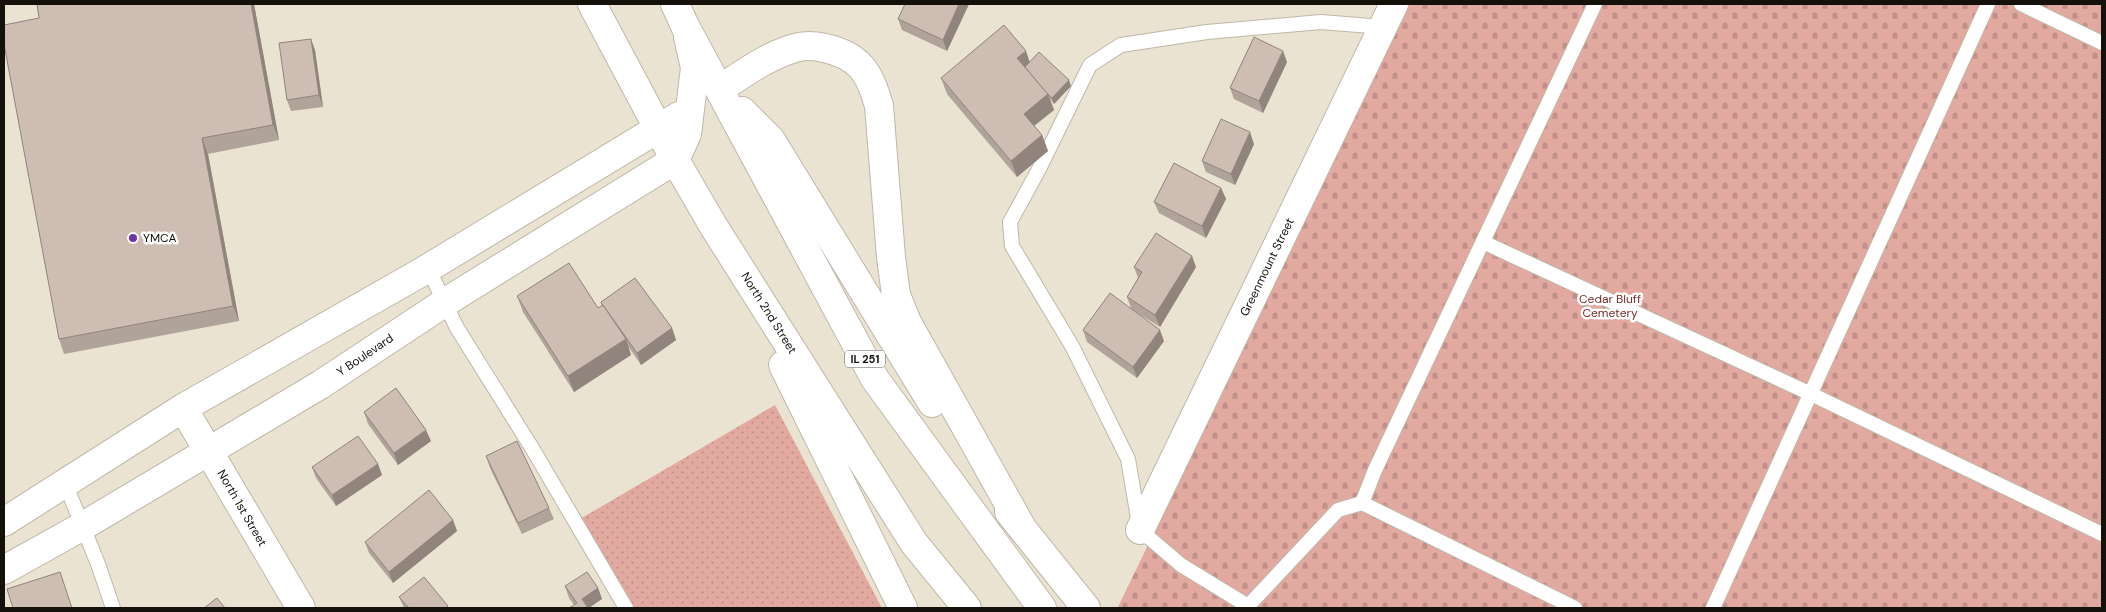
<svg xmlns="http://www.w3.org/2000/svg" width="2106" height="612" viewBox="0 0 2106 612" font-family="'DM Sans',sans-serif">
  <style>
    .grass { fill: url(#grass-dots) }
    .cemetery { fill: url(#cemetery-stones) }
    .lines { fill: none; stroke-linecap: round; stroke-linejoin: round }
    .lane-casing { stroke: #bfb7a7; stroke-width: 16 }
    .street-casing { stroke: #bfb7a7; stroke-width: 30 }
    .secondary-casing { stroke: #bfb7a7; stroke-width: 30 }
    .primary-casing { stroke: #bfb7a7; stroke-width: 30 }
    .lane { stroke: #fff; stroke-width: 14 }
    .street { stroke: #fff; stroke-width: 28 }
    .secondary { stroke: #fff; stroke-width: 28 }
    .primary { stroke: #fff; stroke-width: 28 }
    .wall { fill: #b0a399 }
    .shaded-wall { fill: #90847d }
    .building { fill: #cdbdb2; stroke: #90847d }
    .poi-dot { fill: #6f33a8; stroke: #fff; stroke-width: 2 }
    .labels { text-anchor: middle; stroke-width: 5; stroke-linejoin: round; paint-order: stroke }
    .shield { fill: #fff; stroke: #5a5854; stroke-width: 1 }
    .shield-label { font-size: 11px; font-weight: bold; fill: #14110b }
    .poi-label { font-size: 12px; fill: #14110b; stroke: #fff; text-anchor: start }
    .street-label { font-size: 12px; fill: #14110b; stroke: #fff }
    .park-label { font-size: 12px; fill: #782d25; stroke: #fff }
  </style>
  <defs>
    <pattern id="grass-dots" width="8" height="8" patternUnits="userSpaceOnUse" patternTransform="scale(1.25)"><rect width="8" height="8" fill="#e2a9a0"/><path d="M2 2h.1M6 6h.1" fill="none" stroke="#c19088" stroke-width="1.8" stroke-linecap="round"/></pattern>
    <pattern id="cemetery-stones" width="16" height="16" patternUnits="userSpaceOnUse" patternTransform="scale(1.25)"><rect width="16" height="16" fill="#e2a9a0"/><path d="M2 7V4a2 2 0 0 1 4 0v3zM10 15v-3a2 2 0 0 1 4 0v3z" fill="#c19088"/></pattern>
  </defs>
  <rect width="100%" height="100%" fill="#ebe3d2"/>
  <path class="grass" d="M775,405l107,203h-249l-53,-89z"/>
  <path class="cemetery" d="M1410,4h692v604l-984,-1z"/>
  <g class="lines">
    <g class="lane-casing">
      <g id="lane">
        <path d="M2021,4l81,39"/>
        <path d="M1483,242l328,152 291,140"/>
        <path d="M428,268l29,60 75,120 94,160"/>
        <path d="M65,483l33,81 15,44"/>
        <path d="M1362,503l-24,7 -90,96 -67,-41 -41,-35 -12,-71 -56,-113 -60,-100 -2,-24 28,-51 52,-106 31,-20 86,-13 114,-10 62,5"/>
        <path d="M1575,608l-213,-105 13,-33 220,-466"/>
        <path d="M1713,608l275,-604"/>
      </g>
    </g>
    <g class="street-casing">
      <g id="street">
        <path d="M183,408l118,200"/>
        <path d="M1140,530l254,-526"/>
      </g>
    </g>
    <g class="secondary-casing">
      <g id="secondary">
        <path d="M4,522l179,-114 237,-135 259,-157"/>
        <path d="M4,570l79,-44 237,-141 124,-82 231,-143 12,-26 8,-66 -7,-31"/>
      </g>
    </g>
    <g class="primary-casing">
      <g id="primary">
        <path d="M592,4l83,156 39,67 200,316 53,65"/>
        <path d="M675,4l10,22 190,353 167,229"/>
        <path d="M720,89c23,-15 47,-33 75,-41 9,-3 21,-2 30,0 35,8 45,25 54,58l12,151 5,38 11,27 114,204"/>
        <path d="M742,111l29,29 161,263"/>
        <path d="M783,365l120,243"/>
        <path d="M1009,512l77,96"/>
      </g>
    </g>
    <use href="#lane" class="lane"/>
    <use href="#street" class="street"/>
    <use href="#secondary" class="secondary"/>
    <use href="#primary" class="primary"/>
  </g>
  <g class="wall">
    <path d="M37,4h217l25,136 -71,14 31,167 -175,33 -5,-15 -20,-321z"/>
    <path d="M969,4l-22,47 -45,-21 -4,-11z"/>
    <path d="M315,50l8,57 -32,4 -4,-11z"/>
    <path d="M1030,62l41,24 -17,18 -4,-5 4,11 -20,16 8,9 6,16 -31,26 -70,-83 -6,-16z"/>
    <path d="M1287,62l-24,51 -29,-14 -4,-11z"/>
    <path d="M1254,144l-19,41 -29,-13 -4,-11z"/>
    <path d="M1221,188l5,11 -20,39 -47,-25 -5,-11z"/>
    <path d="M1134,267h62l-36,60 -29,-18 33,32 -27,37 -50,-36 -4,-12 48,-22 -4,-11 11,-19z"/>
    <path d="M517,296l81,12 4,-2 -1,-4 71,26 4,12 -35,25 -13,-19 3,9 -57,37 -51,-80z"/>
    <path d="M364,412l67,29 -33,24 -30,-41z"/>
    <path d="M486,456l63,52 5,11 -32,15 -32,-66z"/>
    <path d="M378,464l4,11 -46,31 -20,-28 -4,-11z"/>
    <path d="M453,520l4,11 -64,52 -24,-30 -4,-11z"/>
    <path d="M565,586l33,2 4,11 -28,6 -5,-7z"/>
    <path d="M399,597l50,11h-45z"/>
  </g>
  <g class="shaded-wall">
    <path d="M251,4h3l25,136 -6,-15z"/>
    <path d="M959,4h10l-22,47 -4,-11z"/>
    <path d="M311,39l4,11 8,57 -4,-12z"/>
    <path d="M1026,51l5,15 -8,4 -6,-12z"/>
    <path d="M1283,51l4,11 -24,51 -4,-12z"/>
    <path d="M1069,80l2,6 -17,18 -2,-6z"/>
    <path d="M1048,94l6,16 -24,19 -6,-15z"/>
    <path d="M1250,132l4,12 -19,41 -4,-11z"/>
    <path d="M1042,135l6,16 -31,26 -6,-16z"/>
    <path d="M202,138l6,16 31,167 -6,-15z"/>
    <path d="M1221,188l5,11 -20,39 -4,-12z"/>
    <path d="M1192,256l4,11 -36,60 -5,-12z"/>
    <path d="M672,328l4,12 -35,25 -4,-12z"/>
    <path d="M1160,330l4,11 -27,37 -4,-11z"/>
    <path d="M626,339l5,16 -57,37 -6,-16z"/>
    <path d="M426,430l5,11 -33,24 -4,-12z"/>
    <path d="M378,464l4,11 -46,31 -4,-11z"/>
    <path d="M453,520l4,11 -64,52 -4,-11z"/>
    <path d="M598,588l4,11 -13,9h-4l-3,-9z"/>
  </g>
  <g class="building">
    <path d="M37,4h214l22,121 -71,13 31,168 -174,33 -55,-295v-19l35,-7z"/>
    <path d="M905,4h54l-16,36 -45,-21z"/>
    <path d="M1004,25l22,26 -9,7 31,36 -24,20 18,21 -31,26 -70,-83z"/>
    <path d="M1254,37l29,14 -24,50 -29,-13z"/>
    <path d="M311,39l8,56 -32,5 -8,-57z"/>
    <path d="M1039,52l30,28 -17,18 -7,-7 -20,-24z"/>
    <path d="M1221,119l29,13 -19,42 -29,-13z"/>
    <path d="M1174,163l47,25 -19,38 -48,-24z"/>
    <path d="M1156,233l36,23 -37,59 -28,-18 15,-25 -8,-5z"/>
    <path d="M569,263l29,45 5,-3 23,34 -58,37 -51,-80z"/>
    <path d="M635,278l37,50 -35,25 -34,-48h-1l-1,-3z"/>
    <path d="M1110,293l50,37 -27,37 -50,-37z"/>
    <path d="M396,388l30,42 -32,23 -30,-41z"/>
    <path d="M358,436l20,28 -46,31 -20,-28z"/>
    <path d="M517,441l32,67 -31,15 -32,-67z"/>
    <path d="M429,490l24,30 -64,52 -24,-30z"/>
    <path d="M60,572l12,36h-59l-6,-19z"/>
    <path d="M587,572l11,16 -16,11 6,9h-19l8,-5 -12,-17z"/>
    <path d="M424,577l24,29 -3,2h-36l-10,-11z"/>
    <path d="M217,598l8,10h-21z"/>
  </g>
  <circle class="poi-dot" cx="133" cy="238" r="5"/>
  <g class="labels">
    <rect class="shield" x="845" y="350.5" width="40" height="17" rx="4"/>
    <g class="shield-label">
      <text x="865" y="363">IL 251</text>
    </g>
    <g class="poi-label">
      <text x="143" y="242">YMCA</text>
    </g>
    <g class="street-label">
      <text transform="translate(1267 267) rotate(-64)" y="4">Greenmount Street</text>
      <text transform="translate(769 313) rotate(58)" y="4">North 2nd Street</text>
      <text transform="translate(365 355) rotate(-34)" y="4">Y Boulevard</text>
      <text transform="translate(242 508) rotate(60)" y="4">North 1st Street</text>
    </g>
    <g class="park-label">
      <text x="1610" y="303">Cedar Bluff<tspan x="1610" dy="14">Cemetery</tspan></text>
    </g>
  </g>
  <rect width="2106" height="612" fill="none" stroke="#14110b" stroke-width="10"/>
</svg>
